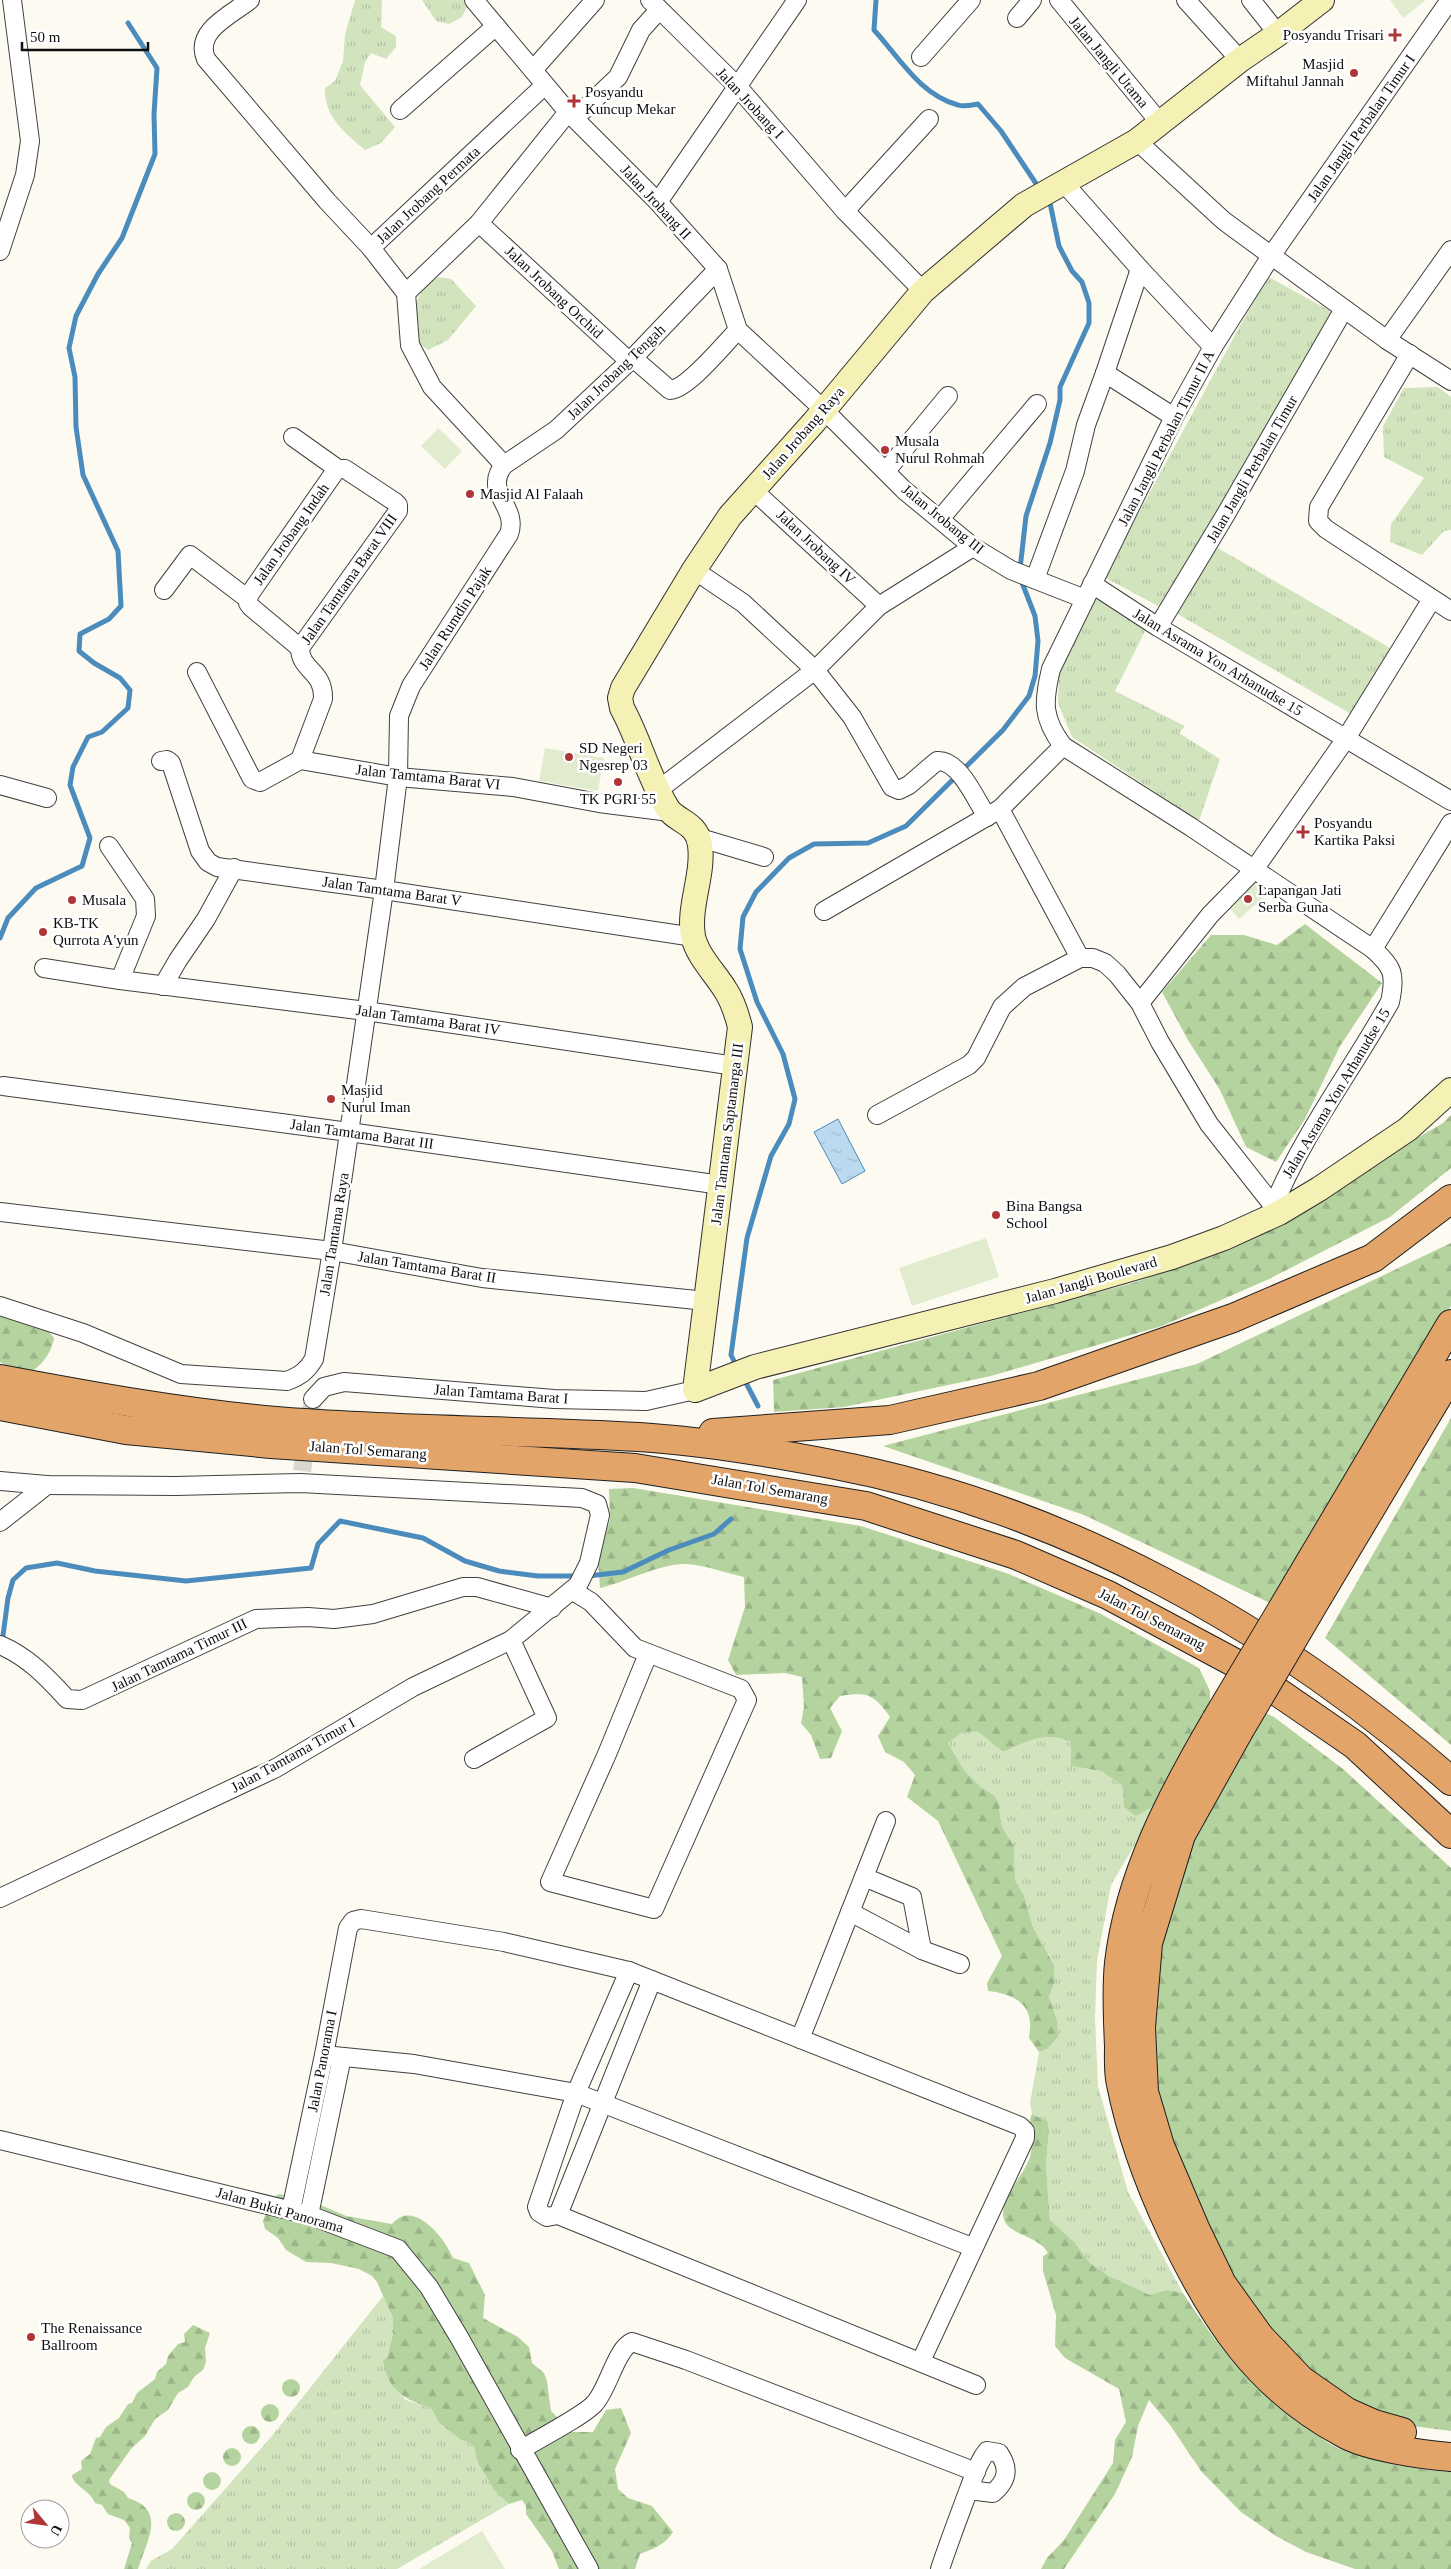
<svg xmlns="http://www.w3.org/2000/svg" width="1451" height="2569" viewBox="0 0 1451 2569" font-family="'Times New Roman',serif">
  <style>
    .grass { fill: url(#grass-tufts) }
    .forest { fill: url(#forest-firs) }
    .pitch { fill: #e1eccf }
    .water { fill: url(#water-ripples); stroke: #4b8cbd }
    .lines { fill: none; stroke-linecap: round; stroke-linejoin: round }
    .stream { stroke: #4b8cbd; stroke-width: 5 }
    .street-tunnel { stroke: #d9d7cf; stroke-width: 18; stroke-dasharray: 18 9; stroke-linecap: butt }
    .street-casing { stroke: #414141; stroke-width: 20 }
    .secondary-casing { stroke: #303030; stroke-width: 26 }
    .highway-casing { stroke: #1f1f1f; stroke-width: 30 }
    .street { stroke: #fff; stroke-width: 18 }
    .secondary { stroke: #f5f0b3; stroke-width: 24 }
    .highway { stroke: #e3a469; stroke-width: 28 }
    .highway-bridge-casing { stroke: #1f1f1f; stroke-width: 30; stroke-linecap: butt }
    .highway-bridge { stroke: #e3a469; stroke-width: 28 }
    .poi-dot { fill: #ae3639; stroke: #fff; stroke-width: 2 }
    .labels { text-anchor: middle; stroke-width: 5; stroke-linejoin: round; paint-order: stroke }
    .poi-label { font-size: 15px; fill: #0e0e0e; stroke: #fff; text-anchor: start }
    .street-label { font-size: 15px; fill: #0e0e0e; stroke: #fff }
  </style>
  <defs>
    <pattern id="grass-tufts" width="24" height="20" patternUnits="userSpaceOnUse" patternTransform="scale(1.25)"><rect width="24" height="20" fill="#d1e4be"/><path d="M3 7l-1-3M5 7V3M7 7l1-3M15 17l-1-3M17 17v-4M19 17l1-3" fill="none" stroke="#b2c2a2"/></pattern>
    <pattern id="forest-firs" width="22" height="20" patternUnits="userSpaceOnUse" patternTransform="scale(1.25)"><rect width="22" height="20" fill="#b5d39f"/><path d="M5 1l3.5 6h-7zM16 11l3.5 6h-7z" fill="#9ab488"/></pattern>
    <pattern id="water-ripples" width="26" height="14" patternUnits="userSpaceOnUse" patternTransform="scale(1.25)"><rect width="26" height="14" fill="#bbdaef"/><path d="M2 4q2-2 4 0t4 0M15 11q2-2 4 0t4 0" fill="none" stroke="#a0bacc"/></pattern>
  </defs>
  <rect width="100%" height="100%" fill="#fdfbf1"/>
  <g class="grass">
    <path d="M355,0h27l-1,27 15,9v11l-10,12 -15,-6 -6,9 -5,23 35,42 -14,16 -16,7c-20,-17 -41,-33 -40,-62l10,-7 8,-20 2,-27z"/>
    <path d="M422,0h45l2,3 -7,14 -13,7 -13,-3z"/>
    <path d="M1267,276l69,38 -125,230 179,104 -39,66 -177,-102 -1,2 -69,-37z"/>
    <path d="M439,277l12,2 25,27 -28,34 -20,10 -11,-8c-2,-26 -7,-51 22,-65z"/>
    <path d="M1438,387l13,10v133l-7,1 -22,24 -32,-13 1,-18 33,-46 -40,-21 -1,-31 21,-38z"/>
    <path d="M1094,597l53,30 -32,64 70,35 -6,7 41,26 -21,62 -127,-84 -14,-34 1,-31z"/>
    <path d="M962,1731h15l26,21c26,-11 40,-21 68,-10v24l30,5 21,14 2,22 36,-5 -49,83 -14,76 -2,57 3,68 30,106 55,101 -16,-3 -17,5 -41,-19 -19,-13 -15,-20 -25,-22 -4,-55 3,-37 -9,-12 -8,-3 -2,-11 9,-51 8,-3 10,-29 -8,-23 6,-16 -1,-16 -21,-38 -9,-32 -9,-15 -1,-34 -12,-19 -4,-26 -4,-6 -13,-8 -17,-17 -16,-27z"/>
    <path d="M383,2296l10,22v16l-6,24 7,30 12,12 25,8 8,15 22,17 7,2 6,5 4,16 16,27 15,14 -112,65h-251l5,-8 21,-12 100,-113z"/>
  </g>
  <g class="forest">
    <path d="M1305,924l77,59 -42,63 -35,73 -29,43 -30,-15 -26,-57 -32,-50 -26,-48 49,-57h33l33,10z"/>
    <path d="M1451,1115v53l-61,49 -121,62 -107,47 -171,50 -147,31 -70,5 -1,-32 363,-98 108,-43 199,-116z"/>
    <path d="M1451,1243v63l-179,298 -188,-89 -201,-69 314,-82z"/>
    <path d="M0,1301l45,26 9,11c-2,13 -10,24 -20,32l-24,-2 -10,-6z"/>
    <path d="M1451,1418v327l-126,-107z"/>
    <path d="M633,1488l228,38 148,48 90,39 100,55 11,23v16l-50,95 -24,14 -12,-9 -2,-22 -21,-14 -30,-5v-24c-28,-11 -42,-1 -68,10l-26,-21 -15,1 -14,11 16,27 17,17 13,8 4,6 4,26 12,19 1,34 9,15 9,32 21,38 1,16 -6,16 8,23 1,17 -11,12 -8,3 -10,-14c0,-5 2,-11 1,-16 -2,-23 -24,-29 -42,-31l-1,-8 15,-27 -64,-135 -31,-24 8,-22 -11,-13 -19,-10 -7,-16 12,-19c-16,-23 -23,-25 -50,-21l-10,12 12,23 -11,27 -11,1 -9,-24 -10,-12 3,-16 -2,-30 -17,-4 -49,2 -8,-15 17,-53 -1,-30c-18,-4 -39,-12 -57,-13 -27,-1 -60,18 -87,24l-2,-29 12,-40 -1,-30z"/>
    <path d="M1263,1712l11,5 69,52 108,99v563l-39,-5 -35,-10 -71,-43 -76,-94 -27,-55 -50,-134 3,-146 33,-106z"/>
    <path d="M1032,2114l15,7 2,8 -3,37 4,54 25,23 15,20 19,13 41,19 17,-5 16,3c35,54 73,103 128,138 9,6 19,14 29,18 35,13 74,21 111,23v97h-96l-49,-17 -30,-16 -35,-24 -40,-41 -31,-46 -21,-25 -11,26 -6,31 -17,37 -51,75h-23l6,-11 17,-18 49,-77 2,-23 11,-18 -7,-33 -54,-31 -10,-12 1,-31 -13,-44v-15l5,-3c-8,-16 -36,-18 -43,-31 -9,-18 16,-44 23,-60 9,-18 -3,-35 4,-48z"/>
    <path d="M278,2194l31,6 37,16 46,8c21,-26 53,14 61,34l16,5 16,32 -2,23 35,19 11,10 3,16 12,10 3,8 4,30 21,21h21l13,-22 15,-2 10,25 -16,36 3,20 10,9 24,8 21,26c-8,13 -20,17 -33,22l-5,15h-76l-7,-18 -26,-37v-8l-4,-6 -13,4 -15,-14 -16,-27 -4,-16 -6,-5 -7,-2 -22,-17 -8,-15c-29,-10 -42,-16 -48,-48l4,-2 6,-24v-16l-16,-36 -5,-6 -13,-7 -28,-6 -25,-1 -20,-12 -8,-12 -13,-9 -2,-8 5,-14z"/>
    <path d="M193,2325l17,8 -5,15 1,14 -3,8 -9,7 -6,10 -10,6 -10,17 -13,9 -10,17 -14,13 -22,31 1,4 14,8 4,6c40,12 18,44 10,71h-14l8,-26 -3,-5 1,-10 -6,-8 -16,-6 -6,-9 -7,-2c-5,-13 -23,-18 -23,-28l10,-6 -1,-8 9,-7 6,-16 4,-1 6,-10 13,-9 9,-14 4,-1 5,-10 18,-14 2,-7 9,-8 2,-8 10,-12 7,-2 -1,-8z"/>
    <circle cx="291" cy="2388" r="9"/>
    <circle cx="270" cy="2413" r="9"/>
    <circle cx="251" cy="2435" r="9"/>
    <circle cx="232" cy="2457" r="9"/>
    <circle cx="212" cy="2481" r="9"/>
    <circle cx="196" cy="2501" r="9"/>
    <circle cx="176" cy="2522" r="9"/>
  </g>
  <g class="pitch">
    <path d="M1390,0h35v1l-22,17z"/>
    <path d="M438,428l24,23 -17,18 -24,-23z"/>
    <path d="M545,748l59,10 -6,33 -59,-10z"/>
    <path d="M1256,878l13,15 -30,26 -13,-15z"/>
    <path d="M986,1238l13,39 -87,29 -13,-38z"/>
    <path d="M482,2531l23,38h-86z"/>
  </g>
  <path class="water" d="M838,1119l27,52 -23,13 -28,-52z"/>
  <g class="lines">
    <g class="stream">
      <path d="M876,0l-2,30c25,27 46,65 84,75 6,2 14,0 20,-1l23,27 38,57"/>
      <path d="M1020,569l6,-53 24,-73 10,-43v-13l29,-64v-20l-7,-21 -10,-11 -13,-25 -9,-43 -3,-4"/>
      <path d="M0,938l8,-20 28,-30 46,-22 8,-28 -20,-53 3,-18 15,-30 14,-5 26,-24 2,-18 -10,-12 -26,-15 -15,-12 1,-17 29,-15 12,-13 -3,-55 -35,-76 -7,-48 -1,-50 -6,-29 7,-32 22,-42 24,-36 33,-84 -1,-40 3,-46 -29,-45"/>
      <path d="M737,1367l-6,-12 16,-117 24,-82 18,-32 6,-25 -12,-45 -26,-52 -17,-53 3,-32 13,-25 33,-34 25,-14 54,-1 38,-17 97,-96 26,-34 6,-20 3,-35 -3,-25 -14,-36"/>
      <path d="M744,1379l14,27"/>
      <path d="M588,1576l35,-4 46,-22 45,-16 17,-15"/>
      <path d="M2,1643l6,-45 5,-18 13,-12 31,-5 38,8 91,10 125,-13 7,-24 22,-23 83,17 42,23 34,10 39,5h41"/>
    </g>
    <path class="street-tunnel" d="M302,1471l11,-72"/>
    <g class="street-casing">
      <g id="street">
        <path d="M250,0c-19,15 -56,31 -44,59l121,142 44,47"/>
        <path d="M474,0l94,112 90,90 60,67 20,61 86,80 80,80 69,57 38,23 74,29"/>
        <path d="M650,0l88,87 107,124 78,80"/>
        <path d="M1059,0l102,124"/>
        <path d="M1186,0l54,60"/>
        <path d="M1251,0l27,34"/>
        <path d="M1017,18l15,-18"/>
        <path d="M921,57l50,-57"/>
        <path d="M533,70l62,-70"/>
        <path d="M400,110l96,-84"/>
        <path d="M575,118l43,-41 23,-47 18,-20"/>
        <path d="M1137,141l87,80 163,119 64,41"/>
        <path d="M1064,183l76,86 73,78"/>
        <path d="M658,202l139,-202"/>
        <path d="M845,211l84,-92"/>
        <path d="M479,223l151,139"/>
        <path d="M0,251l25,-76 5,-34 -18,-141"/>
        <path d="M1140,269l-35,104 69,44"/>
        <path d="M406,293l73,-70 89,-111"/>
        <path d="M1387,340l64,-90"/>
        <path d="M1410,354l-91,153 -1,14 8,8 125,82"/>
        <path d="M633,358l37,32c18,-1 54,-46 68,-60"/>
        <path d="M293,437l45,32"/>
        <path d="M504,465l-72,-78 -22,-42 -4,-52 -35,-45 174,-163"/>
        <path d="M886,471l62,-75"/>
        <path d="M753,490l126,116"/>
        <path d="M940,519l97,-115"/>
        <path d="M694,570l49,33 72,67 64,-64 94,-59"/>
        <path d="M1035,579l40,-108 11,-46 19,-52"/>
        <path d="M1092,584l66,43 293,174"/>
        <path d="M164,590l26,-35 58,44"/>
        <path d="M1158,627l68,-113 118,-205"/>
        <path d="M197,672l55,107 8,3 40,-22 98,17 115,10 86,16 71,9"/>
        <path d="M300,760l23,-61c1,-29 -23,-28 -23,-51l98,-137v-6l-3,-3 -50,-33h-7l-4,4 -85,122 -1,8 3,4 49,41"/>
        <path d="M161,761l6,-1 4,3 29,88 8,11 9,5 167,23 310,47"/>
        <path d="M0,785l47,13"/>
        <path d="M657,791l158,-121 37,47 40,70 7,3 10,-5 28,-24c22,-2 39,39 50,56"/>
        <path d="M1000,809l80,149"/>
        <path d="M697,837l67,20"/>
        <path d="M109,846l36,53 1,17 -26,64"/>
        <path d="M824,911l176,-102 63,-63"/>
        <path d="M1373,949l78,-126"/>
        <path d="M44,968l76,12 246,31 369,55"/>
        <path d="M163,986l15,-26 28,-41 28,-51"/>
        <path d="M1140,1003l70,-88 43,-44 92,-131 87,-141"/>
        <path d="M3,1086l346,46 372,53"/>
        <path d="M877,1115l92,-50 7,-7 26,-51 22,-20 56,-29h13l12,5 12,11 23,29 20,39 49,82 70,89"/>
        <path d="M1273,1207c30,-73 79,-137 117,-205 6,-28 3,-35 -17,-53l-182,-122 -128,-81c-21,-28 -20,-44 -12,-77l123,-252 39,-70 58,-91 179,-256"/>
        <path d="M0,1212l332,39 150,27 224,23"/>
        <path d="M0,1306l83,27 98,41 106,7c13,-5 20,-10 27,-22l18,-108 52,-361 14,-113 1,-61 12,-30 98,-152c10,-28 -27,-42 -5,-69l52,-35 77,-72 85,-89"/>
        <path d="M313,1399l11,-12 20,-5 210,17 92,2 49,-11"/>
        <path d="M0,1481l47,4 129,1 124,-3 282,15 15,6 3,11 -11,48 -11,22 -67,55 -98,47 -137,81 -276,130"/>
        <path d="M0,1522l47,-37"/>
        <path d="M573,1591l18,11 44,46 106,41 6,11 -93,209 -104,-27 57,-128 41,-100"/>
        <path d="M0,1645c28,12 47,32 67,54l15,1 174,-81 52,-2 26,2 39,-5 90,-27h14l75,21"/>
        <path d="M474,1759l73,-41 -36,-78"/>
        <path d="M864,1877l48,20 10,53"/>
        <path d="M850,1912l72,38 38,14"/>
        <path d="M629,1971l-53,122 -39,114 2,5 8,5 11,-2 418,170"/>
        <path d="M800,2039l86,-218"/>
        <path d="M324,2055l90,9 162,29 396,154"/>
        <path d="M0,2140l309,75 89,34 31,38 30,50 130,232"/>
        <path d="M291,2210l33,-155 24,-127 5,-7 8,-2 143,23 125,29 391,155 5,5v7l-104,223"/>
        <path d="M309,2215l33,-158"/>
        <path d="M558,2215l94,-235"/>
        <path d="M520,2450c17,-10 65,-35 75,-47 14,-16 21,-54 37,-61l54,18 290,112"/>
        <path d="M940,2569c9,-27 19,-53 29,-80 5,-13 9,-27 18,-38l12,2c11,16 8,28 -6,40l-24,-3"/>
      </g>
    </g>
    <g class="secondary-casing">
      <path id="secondary" d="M1322,0l-44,34 -38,26 -103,81 -113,64 -101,86 -109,131 -84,94 -36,54 -71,118 -3,10 2,10c18,33 26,69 46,101 9,13 29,13 32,36 4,30 -12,61 -7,91 4,20 23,38 33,55 7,11 11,24 14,36l-45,363 60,-23 300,-76 117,-34 52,-19 55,-25 40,-24 89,-60 43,-39"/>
    </g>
    <g class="highway-casing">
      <g id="highway">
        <path d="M0,1379c91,17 183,34 276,42 121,10 242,9 363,16 64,4 129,15 192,27 232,44 444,163 620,317"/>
        <path d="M0,1406l126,24 145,14 364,24 231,38 150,49 92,40 129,69 118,81 96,89"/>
        <path d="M713,1433l177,-13 149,-34 194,-68 140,-60 78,-59"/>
        <path d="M1297,1584l154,-260"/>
        <path d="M1319,1595l132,-221"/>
        <path d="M1216,1720c-44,75 -87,156 -97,243 -3,28 -1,56 0,84 0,12 -1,25 2,37 10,51 29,101 51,148 41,86 85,155 171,201 24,14 80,22 108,24"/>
        <path d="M1239,1731l-58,104 -33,108 -7,84 3,65 16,54 35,82 27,56 38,53 41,43 46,32 27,12 28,8"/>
      </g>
    </g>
    <use href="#street" class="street"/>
    <use href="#secondary" class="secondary"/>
    <use href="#highway" class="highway"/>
    <g class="highway-bridge-casing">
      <g id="highway-bridge">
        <path d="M1216,1720l81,-136"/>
        <path d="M1239,1731l80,-136"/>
      </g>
    </g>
    <use href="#highway-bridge" class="highway-bridge"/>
  </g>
  <g class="poi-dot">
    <path d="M1392.5 27.5h5v5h5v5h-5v5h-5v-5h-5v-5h5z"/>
    <circle cx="1354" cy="73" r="5"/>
    <path d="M571.5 93.5h5v5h5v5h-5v5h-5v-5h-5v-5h5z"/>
    <circle cx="885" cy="450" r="5"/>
    <circle cx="470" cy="494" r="5"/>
    <circle cx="569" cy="757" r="5"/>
    <circle cx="618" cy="782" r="5"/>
    <path d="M1300.5 824.5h5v5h5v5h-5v5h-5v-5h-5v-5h5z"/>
    <circle cx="1248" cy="899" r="5"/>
    <circle cx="72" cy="900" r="5"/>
    <circle cx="43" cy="932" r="5"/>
    <circle cx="331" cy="1099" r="5"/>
    <circle cx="996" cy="1215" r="5"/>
    <circle cx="31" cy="2337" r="5"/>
  </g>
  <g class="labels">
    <g class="poi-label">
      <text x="1384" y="40" text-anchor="end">Posyandu Trisari</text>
      <text x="1344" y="69" text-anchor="end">Masjid<tspan x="1344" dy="17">Miftahul Jannah</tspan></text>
      <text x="585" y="97">Posyandu<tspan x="585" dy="17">Kuncup Mekar</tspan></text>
      <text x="895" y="446">Musala<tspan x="895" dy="17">Nurul Rohmah</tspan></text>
      <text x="480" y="499">Masjid Al Falaah</text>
      <text x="579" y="753">SD Negeri<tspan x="579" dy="17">Ngesrep 03</tspan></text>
      <text x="618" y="804" text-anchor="middle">TK PGRI 55</text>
      <text x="1314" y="828">Posyandu<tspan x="1314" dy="17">Kartika Paksi</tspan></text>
      <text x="1258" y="895">Lapangan Jati<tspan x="1258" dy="17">Serba Guna</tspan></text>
      <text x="82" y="905">Musala</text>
      <text x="53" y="928">KB-TK<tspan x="53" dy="17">Qurrota A'yun</tspan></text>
      <text x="341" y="1095">Masjid<tspan x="341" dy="17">Nurul Iman</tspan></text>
      <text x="1006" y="1211">Bina Bangsa<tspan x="1006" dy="17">School</tspan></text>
      <text x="41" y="2333">The Renaissance<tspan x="41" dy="17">Ballroom</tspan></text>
    </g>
    <g class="street-label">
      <text transform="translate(1109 62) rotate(50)" y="5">Jalan Jangli Utama</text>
      <text transform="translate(750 103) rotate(47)" y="5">Jalan Jrobang I</text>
      <text transform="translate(1361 128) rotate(-55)" y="5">Jalan Jangli Perbalan Timur I</text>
      <text transform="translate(428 195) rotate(-43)" y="5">Jalan Jrobang Permata</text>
      <text transform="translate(656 202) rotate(47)" y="5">Jalan Jrobang II</text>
      <text transform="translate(554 292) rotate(43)" y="5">Jalan Jrobang Orchid</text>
      <text transform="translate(616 372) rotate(-44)" y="5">Jalan Jrobang Tengah</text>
      <text transform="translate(803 433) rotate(-49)" y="5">Jalan Jrobang Raya</text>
      <text transform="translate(1166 438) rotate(-63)" y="5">Jalan Jangli Perbalan Timur II A</text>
      <text transform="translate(1252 469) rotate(-60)" y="5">Jalan Jangli Perbalan Timur</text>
      <text transform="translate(943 519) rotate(39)" y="5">Jalan Jrobang III</text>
      <text transform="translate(291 534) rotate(-55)" y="5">Jalan Jrobang Indah</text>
      <text transform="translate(816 547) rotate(43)" y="5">Jalan Jrobang IV</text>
      <text transform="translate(349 579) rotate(-55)" y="5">Jalan Tamtama Barat VIII</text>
      <text transform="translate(455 618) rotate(-57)" y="5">Jalan Rumdin Pajak</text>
      <text transform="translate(1218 662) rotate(31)" y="5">Jalan Asrama Yon Arhanudse 15</text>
      <text transform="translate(428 777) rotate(6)" y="5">Jalan Tamtama Barat VI</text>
      <text transform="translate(392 891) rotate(8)" y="5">Jalan Tamtama Barat V</text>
      <text transform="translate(428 1020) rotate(8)" y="5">Jalan Tamtama Barat IV</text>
      <text transform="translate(1336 1093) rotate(-59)" y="5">Jalan Asrama Yon Arhanudse 15</text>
      <text transform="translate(362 1134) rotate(8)" y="5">Jalan Tamtama Barat III</text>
      <text transform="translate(727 1134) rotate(-83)" y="5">Jalan Tamtama Saptamarga III</text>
      <text transform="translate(334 1234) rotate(-81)" y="5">Jalan Tamtama Raya</text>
      <text transform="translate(427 1267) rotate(9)" y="5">Jalan Tamtama Barat II</text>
      <text transform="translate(1091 1280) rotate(-16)" y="5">Jalan Jangli Boulevard</text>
      <text transform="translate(501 1394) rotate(4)" y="5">Jalan Tamtama Barat I</text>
      <text transform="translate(368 1450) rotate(4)" y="5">Jalan Tol Semarang</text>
      <text transform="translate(770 1489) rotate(10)" y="5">Jalan Tol Semarang</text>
      <text transform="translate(1152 1619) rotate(27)" y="5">Jalan Tol Semarang</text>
      <text transform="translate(179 1655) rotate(-26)" y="5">Jalan Tamtama Timur III</text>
      <text transform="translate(293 1755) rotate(-29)" y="5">Jalan Tamtama Timur I</text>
      <text transform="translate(322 2061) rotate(-79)" y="5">Jalan Panorama I</text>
      <text transform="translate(280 2210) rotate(16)" y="5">Jalan Bukit Panorama</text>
    </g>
  </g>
  <g transform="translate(45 2524) rotate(119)"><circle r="24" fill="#ffffff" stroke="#9f9f9f"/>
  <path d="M0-4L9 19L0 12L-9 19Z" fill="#ae3639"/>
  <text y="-8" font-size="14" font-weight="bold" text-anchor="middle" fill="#0e0e0e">U</text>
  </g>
  <path d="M22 42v8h126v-8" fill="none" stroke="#0e0e0e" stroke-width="2.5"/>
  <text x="30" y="42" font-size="15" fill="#0e0e0e" stroke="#ffffff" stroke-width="4" paint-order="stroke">50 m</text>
</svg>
